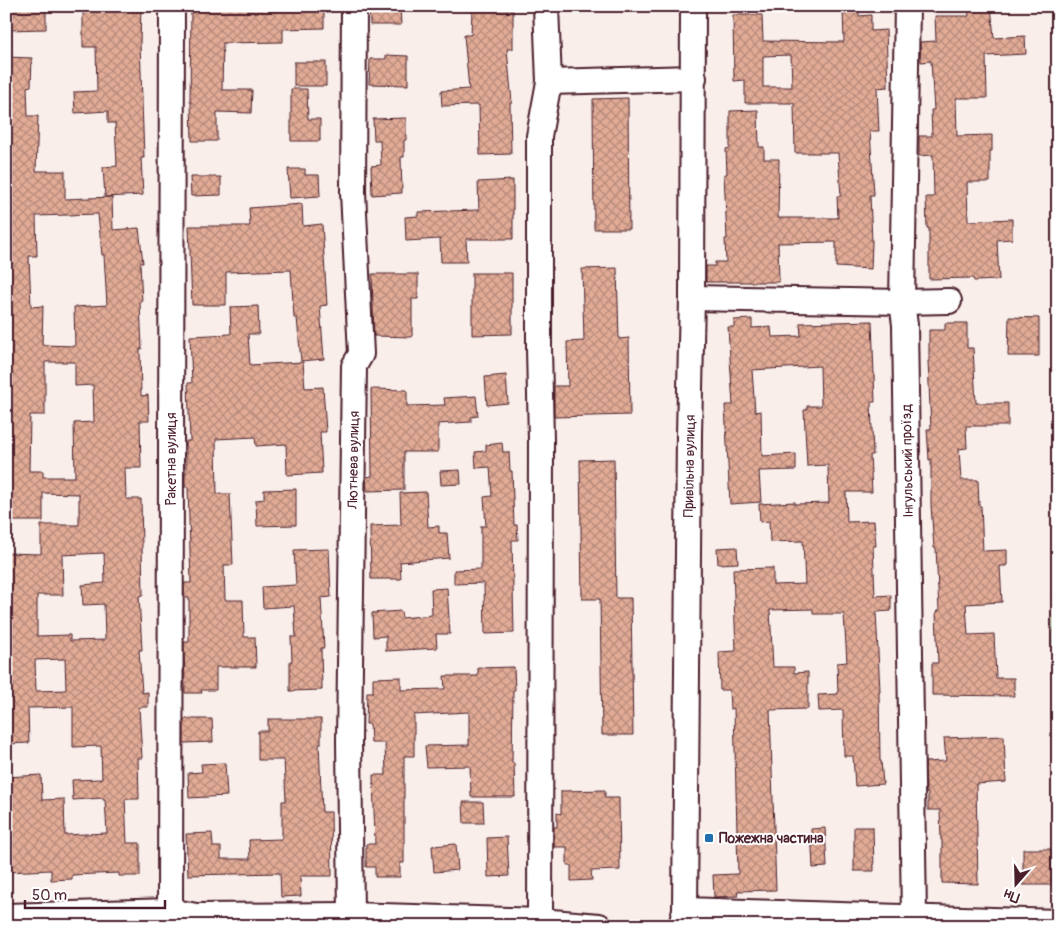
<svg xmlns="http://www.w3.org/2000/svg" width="1064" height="932" viewBox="0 0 1064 932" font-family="Pangolin,sans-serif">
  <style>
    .grass { fill: url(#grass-dots); stroke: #7e8268 }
    .building { fill: url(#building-cross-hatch); stroke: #4a1f2b; fill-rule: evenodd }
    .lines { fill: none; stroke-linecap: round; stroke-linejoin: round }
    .minor-casing { stroke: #4a1f2b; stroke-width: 28 }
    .minor { stroke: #fff; stroke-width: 24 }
    .poi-dot { fill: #1f6fb2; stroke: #fff; stroke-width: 2 }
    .labels { text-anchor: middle; stroke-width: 4; stroke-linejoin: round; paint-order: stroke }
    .street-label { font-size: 14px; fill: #4a1f2b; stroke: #fff }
    .poi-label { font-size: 14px; font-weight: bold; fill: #4a1f2b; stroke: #fff; text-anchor: start }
  </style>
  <defs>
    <pattern id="grass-dots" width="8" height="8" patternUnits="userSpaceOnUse" patternTransform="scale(1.25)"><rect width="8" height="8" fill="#b3e4a4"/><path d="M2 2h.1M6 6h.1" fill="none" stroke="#9bc38d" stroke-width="1.8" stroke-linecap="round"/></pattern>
    <pattern id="building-cross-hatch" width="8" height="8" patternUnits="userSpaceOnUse" patternTransform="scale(1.25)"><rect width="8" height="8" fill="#e1ab96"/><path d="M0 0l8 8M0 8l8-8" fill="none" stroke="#b88b7b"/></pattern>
  </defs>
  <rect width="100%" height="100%" fill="#f9eeea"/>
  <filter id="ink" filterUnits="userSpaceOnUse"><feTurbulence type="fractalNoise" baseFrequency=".02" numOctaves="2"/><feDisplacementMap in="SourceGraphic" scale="10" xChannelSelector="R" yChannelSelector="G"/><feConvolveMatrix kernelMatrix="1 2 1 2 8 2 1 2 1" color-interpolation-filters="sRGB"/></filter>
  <g filter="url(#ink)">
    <path class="grass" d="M1058,522v125l-6,-1 4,-112z"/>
    <g class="building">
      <path d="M6,6l40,1v22l-40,1z"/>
      <path d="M83,6h58l-1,37 4,115h-3l2,37 -38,2 -2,-30 14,-1 -2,-43h-7v-12l-33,2 -1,-21 23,-1 -1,-44h-13z"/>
      <path d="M201,6h123v22l-41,1v13l-60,1 -1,47h30l-1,23 -34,-1v29h-25l-1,-39h-1l1,-95z"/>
      <path d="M369,6h31l1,19h-31z"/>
      <path d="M968,6h23l3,32 31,-2 1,18 -40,2 1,42h-31l1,38 35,-1v16h-2v31h-23l1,39 44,-2v20l-15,1 2,40 -25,1 -1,-3 -44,1v-51h-2l-1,-31h8l-1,-42 -14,1v-20h13l-1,-26h3l-3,-49 -10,1 -1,-20 16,-1 -1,-25h34z"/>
      <path d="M472,9l41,1v39h-6l5,54h-2l1,51 -31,1 -1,-50 -37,1 -1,-15 28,-2 -5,-54h7z"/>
      <path d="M843,9h16v7l12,-1v16l15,-1 2,57 -11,1 2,43h-9l4,64h-4l2,47 -1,27 -35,-2v-25l-58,1 1,39h-73v-16h9v-4h11l-1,-23h2l-3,-65h3l-1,-25 4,-1v-37l28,-1 1,37h5v12h15l-1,59h60l-1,-22h4l-3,-43h-43l-1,-50h-49v-23l-11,1 -1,-66h29l1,26 81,1zM791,55l1,32h-29v-31z"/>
      <path d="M386,55l22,1v29l-39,-1 1,-25h16z"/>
      <path d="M6,57l26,1 -1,28 -4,1 1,29h10l-2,55h29v28l47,-2 1,33 26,-2 4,35h-3l2,39 -2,1 2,46h-2l1,47 7,-1 1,26h-9l1,47h-16l1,31h15l2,96 -4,1 3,54h-3l3,43 6,-1v15h-9l3,51h-4l1,41h-14l2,44h13v33h-21v-3l-47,2v4l-21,1v-10l-45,2v-95l35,-2 1,25 22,-1 1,36 42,-2 -2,-33h-2v-2l-30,2 -1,-20 30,-1 -1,-33 -28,1v-40l-45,1 1,35 -23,1v-78h3l-1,-34h-2v-79l35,1v-29h38v-31l-36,-1v28h-37zM98,214l4,41h2l3,50 -33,2 1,39 -33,-1 1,-39 -12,1 -2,-51h8l-1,-40zM45,362h30v24l18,-1 1,37 -20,1 1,54h-32v-6h-14l1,-56h15zM104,553l1,30 -23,2 1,20 21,-1 1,36 -35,1v-6l-33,1v-41h26l-1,-40zM65,659l1,31 -30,1 -1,-31z"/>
      <rect x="294" y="62" width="32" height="24"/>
      <path d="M291,89h16l1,30h12v22h-29z"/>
      <path d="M628,98l1,131h-35l-1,-130z"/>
      <path d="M406,118v22h-2v17h-3l1,36 -30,2 -1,-29 10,-1 -1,-25h-6l-1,-21z"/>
      <path d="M288,169h17v6h14l1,21 -30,2z"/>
      <path d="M190,177h31v18l-30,1z"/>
      <path d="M513,180v59h-47l1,23h-26l-1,-23 -34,2 -1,-24 13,-1v-4l61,-2 -1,-28z"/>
      <path d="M302,204l1,22 19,-2 5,81 -7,1 4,53 -23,2 -4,-43h-3l-3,-48 -65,2v33h-34l-3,-79h61l-1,-18z"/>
      <path d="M617,268l2,71 10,-1 1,77 -76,2v-31h14l-1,-44 17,-1 -2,-72z"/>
      <path d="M472,273h40v61l-40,1z"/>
      <path d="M372,274h46v25h-6v38l-38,-1z"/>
      <path d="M258,306l1,28h-11l2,31 53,-3 2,26 18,-1 3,45h-6l2,41 -35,2 -1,-31 -30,2 -1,-9 -39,2 1,55h13l3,71h-9l1,35h18l1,37h11l1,30h-40v23h-15l1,3h-17l-1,-51h5v-44h-5v-15h7l-3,-96h-3v-14h1v-32h4l-2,-58h4l-2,-47 41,-2 -1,-27z"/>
      <path d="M1009,317l30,1v38h-31z"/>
      <path d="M752,319v9l19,-1 1,10 29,-1 -1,-13 72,-2 3,81h-4l2,53h-3l2,37h-26l1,30 27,-1 2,25h-3l2,50 16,-1v16l-15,1 4,79h-1l1,70h1l2,23 -28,2 -2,-30h-9l-1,-46 -24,1 -1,-16 20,-1 -1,-31 10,-1 -3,-48h-31v-5l-43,1 3,57h21v6l14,-1v37l-38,1 6,180 -39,1 1,5 -24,1 -1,-22 25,-1 -4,-166 -4,1 -1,-19h-9l-1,-38 17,-1 -3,-82 40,-1v17l32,-1 -2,-43 -33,1 -1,-21 -9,1 -1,-18 36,-2v2l34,-1 -1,-38 -21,1 -3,-56h3v-4h14l-1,-40 -68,4 3,42 6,-1 1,45 34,-2v16l-37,1 2,31 -31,2 -5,-99h8l-5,-78h6v-7z"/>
      <path d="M945,323h22v25h6l3,55h32v23h-42l1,22 -8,1 2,31h17l1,26h2l2,45 24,-1v16h-7l2,36 -36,2 2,31 26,-1 2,44h18v18l-82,-1v-32h6l-2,-51 3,-1 -3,-63h-2l-3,-43v-46l-2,1 -2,-31h4l-3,-68h1v-31h16z"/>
      <path d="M506,375l2,28 -21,2 -2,-28z"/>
      <path d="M371,389l36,1v16l38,-1 -1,-7 32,-2 2,20 -7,1v5l-33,2v28h-34v38l-37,1 -1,-14 6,-1z"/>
      <path d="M502,443l1,9h6l1,19h2l2,54h3l1,15h-6l2,93 -29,1 -1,-51 -30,1v-14l27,-1v-43h5l-2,-29 8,-1 -2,-29 -14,1 -1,-16 11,-1v-6z"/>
      <path d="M614,459l2,139h15l2,137h-31l-2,-136h-18l-2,-139z"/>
      <path d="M460,470l1,14 -20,1 -1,-14z"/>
      <path d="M296,489v36l-39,1 -1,-26 8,-1v-9z"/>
      <path d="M426,492l2,35 11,-1v7h8l2,25 -49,4 1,17h-30l-1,-53 31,-1 -1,-32z"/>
      <path d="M737,547l1,16 -20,1 -1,-16z"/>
      <path d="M329,549l2,48 -10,1 3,50h-3l1,42 -32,1v-30h2l-1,-24h5l-2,-31 -31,2 -1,-21 34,-2 -2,-35z"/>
      <path d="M447,588l3,46h-14l1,14 -51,3v-15l-13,1 -1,-24 29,-2 1,7 30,-3 -1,-26z"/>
      <path d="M514,667l1,23h-2l-1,73h2l1,34h-44l-1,-31 -43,1 -2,-21 44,-1v-33l-55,3v41h-10v107h-4v14h-25v-10h-9v-23h9l-2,-69h13l-1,-32h-14l-1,-19h-4l1,-32h6v-14l28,-1v13l44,-1 -1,-13h34v-8z"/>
      <path d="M184,719h28l1,23 -29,1z"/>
      <path d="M268,719h53v25h-2l3,68h9l1,64h-32l1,20 -20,1 -1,-24 -92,2 -2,-41 26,-1 1,14h8v12h29l-1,-19 33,-1v-38h4l-2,-41h-26v-29h10z"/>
      <path d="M1004,736l2,46 -30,2 2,100 -36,-1v-43h-1l-1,-30h-12v-17h-2l-1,-31 21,-1 -2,-23z"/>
      <path d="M225,763l2,33 -38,2 -1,-25 14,-1 -1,-8z"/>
      <path d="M605,790v8h14l1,72 -29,1 1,9 -21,1v-16h-4v-18h-13v-20h3v-14l4,1v-23z"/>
      <path d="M463,802h20l1,21h-20z"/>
      <path d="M854,827h19l1,44h-20z"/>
      <path d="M825,828l2,39 -14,1 -2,-39z"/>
      <path d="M507,837l2,39 -21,1 -1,-39z"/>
      <path d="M456,844l2,26 -24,2 -2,-26z"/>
      <path d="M1023,849h28l1,36h-29z"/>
    </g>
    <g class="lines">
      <g class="minor-casing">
        <g id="minor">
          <path d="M546,6l3,76"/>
          <path d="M907,6l-5,296 3,23 9,591"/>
          <path d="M692,298l210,4 47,-1"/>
          <path d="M685,910l373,12"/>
          <path d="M170,911l2,-905"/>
          <path d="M351,915l-2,-174 5,-375 7,-12 -8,-162 1,-186"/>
          <path d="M6,916l164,-5 26,5 155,-1 189,6 59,5"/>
          <path d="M540,921l1,-480 -2,-93v-212l10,-54 145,-4"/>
          <path d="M681,926l4,-16 4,-476 3,-136 1,-292"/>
        </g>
      </g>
      <use href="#minor" class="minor"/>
    </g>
  </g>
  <rect class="poi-dot" x="704" y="833" width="10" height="10" rx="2.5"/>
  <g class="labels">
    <g class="street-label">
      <text transform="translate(171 459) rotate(-90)" y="5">Ракетна вулиця</text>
      <text transform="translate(353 460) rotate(-89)" y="5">Лютнева вулиця</text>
      <text transform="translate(907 461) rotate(-91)" y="5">Інгульський проїзд</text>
      <text transform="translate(689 466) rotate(-89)" y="5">Привільна вулиця</text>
    </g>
    <g class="poi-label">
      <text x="719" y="843">Пожежна частина</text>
    </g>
  </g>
  <rect width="1064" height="932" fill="none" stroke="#fff" stroke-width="25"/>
  <rect x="12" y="12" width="1039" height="907" fill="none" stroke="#4a1f2b" stroke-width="2" filter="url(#ink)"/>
  <g transform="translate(1016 884) rotate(200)" stroke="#ffffff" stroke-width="4" paint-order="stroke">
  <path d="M0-4L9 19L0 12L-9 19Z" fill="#4a1f2b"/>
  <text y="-8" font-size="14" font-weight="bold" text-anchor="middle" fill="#4a1f2b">Пн</text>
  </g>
  <path d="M25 900v8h140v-8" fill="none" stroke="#4a1f2b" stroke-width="2.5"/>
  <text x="32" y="900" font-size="15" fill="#4a1f2b" stroke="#ffffff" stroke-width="4" paint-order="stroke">50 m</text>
</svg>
